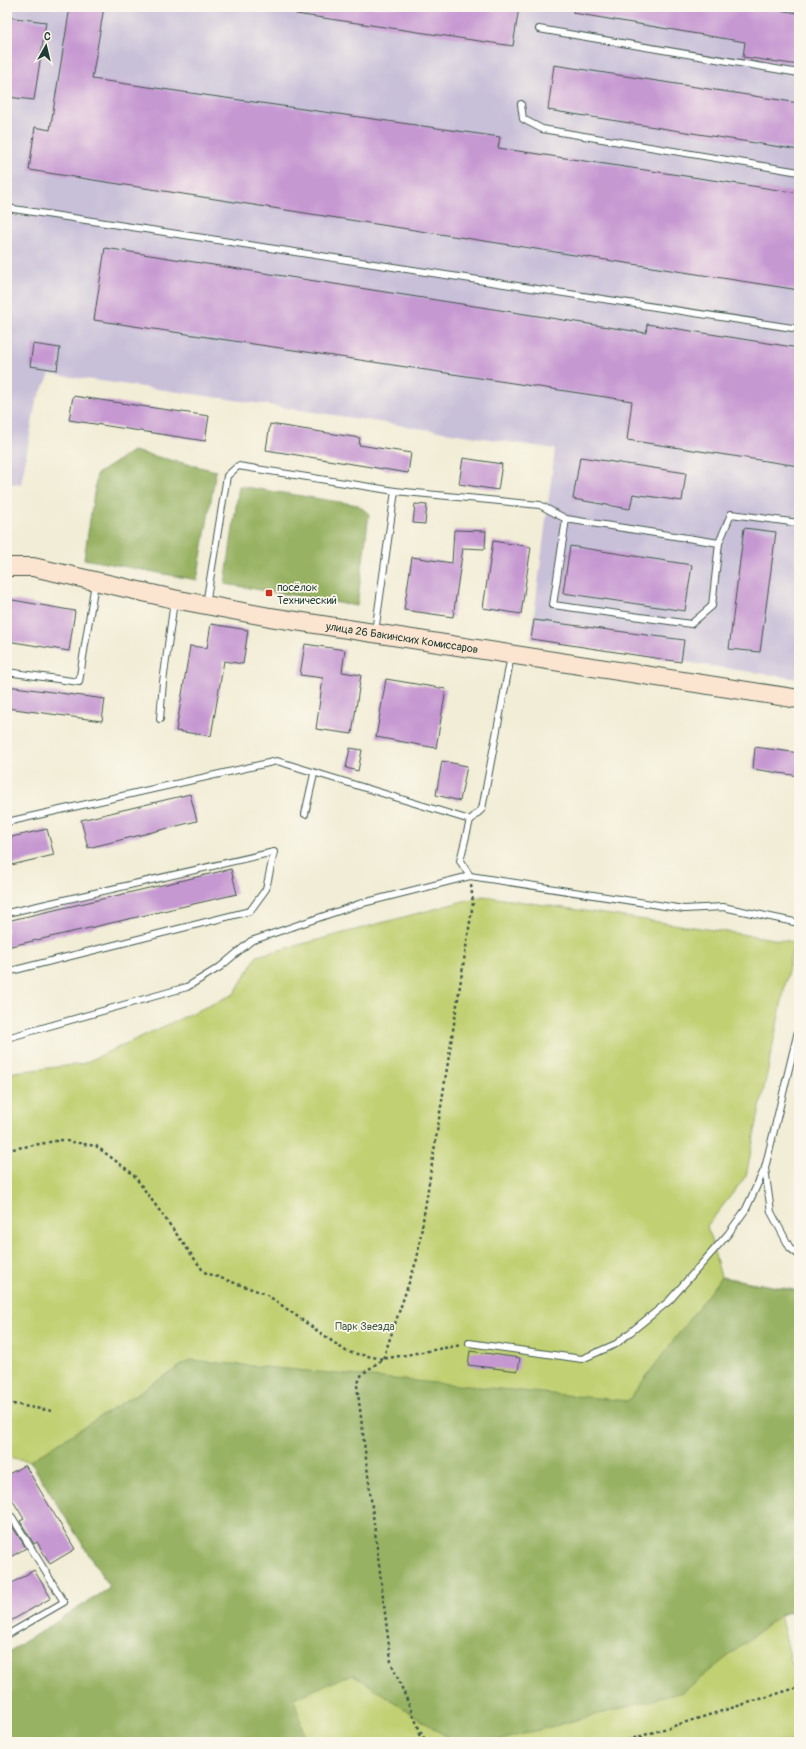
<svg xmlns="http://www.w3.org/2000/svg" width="806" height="1749" viewBox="0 0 806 1749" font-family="Pangolin,sans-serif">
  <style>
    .industrial { fill: #c8bfd8 }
    .green { fill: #c1d072; stroke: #708653 }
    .forest { fill: #98b264; stroke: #5c784c }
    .building { fill: #c698d2 }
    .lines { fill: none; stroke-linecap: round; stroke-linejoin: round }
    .lane-casing { stroke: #3f574c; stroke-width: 8 }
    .secondary-casing { stroke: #3f574c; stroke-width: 20 }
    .path { stroke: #3f574c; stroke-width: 2.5; stroke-dasharray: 3 3; stroke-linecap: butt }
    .lane { stroke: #fff; stroke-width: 6 }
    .secondary { stroke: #fce5d0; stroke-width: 18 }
    .poi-dot { fill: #c8321e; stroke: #fbf7ec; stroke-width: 1.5 }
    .labels { text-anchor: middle; stroke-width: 3.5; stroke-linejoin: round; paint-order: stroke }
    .poi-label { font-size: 11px; fill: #1f3d34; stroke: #fbf7ec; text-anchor: start }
    .street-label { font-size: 11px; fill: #1f3d34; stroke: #fbf7ec }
    .park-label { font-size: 11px; fill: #3f5a40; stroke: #fbf7ec }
  </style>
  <rect width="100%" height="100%" fill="#fbf7ec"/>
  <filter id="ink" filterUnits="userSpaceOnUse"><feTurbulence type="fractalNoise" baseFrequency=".025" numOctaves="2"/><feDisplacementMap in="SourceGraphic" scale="8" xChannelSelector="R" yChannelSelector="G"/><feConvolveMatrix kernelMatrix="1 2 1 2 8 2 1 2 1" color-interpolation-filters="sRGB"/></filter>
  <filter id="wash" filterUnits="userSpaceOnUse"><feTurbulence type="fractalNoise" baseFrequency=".012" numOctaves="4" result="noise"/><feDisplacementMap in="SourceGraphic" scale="16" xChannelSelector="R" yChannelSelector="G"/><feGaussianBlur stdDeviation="0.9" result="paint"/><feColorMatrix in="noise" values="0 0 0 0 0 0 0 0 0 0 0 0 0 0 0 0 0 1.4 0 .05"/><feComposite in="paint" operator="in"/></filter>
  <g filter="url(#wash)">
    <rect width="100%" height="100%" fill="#f2edd6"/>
    <path class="industrial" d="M7,7h792v672l-268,-40 24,-190 -327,-50 -178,-25 -14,28 -15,83 -14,-2z"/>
    <path class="green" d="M483,896l311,46 -48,234 -39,50 14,51 78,14v318l-19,6 19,78v49h-792v-89l103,-65 -80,-127 -23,-4v-384l75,-9 152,-70 23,-38z"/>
    <g class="forest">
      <path d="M133,451l83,20 -19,109 -113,-21 13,-85z"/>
      <path d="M239,486l119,19 11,9 -12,92 -132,-22z"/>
      <path d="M721,1277l78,14v318l-19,6 -97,77 -190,50h-39l-101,-68 -59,24 12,44h-299v-89l103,-65 -80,-127 160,-101 438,41z"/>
    </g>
    <g id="blocks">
      <g class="building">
        <path d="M70,7h34l-12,72 408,58 -2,11 301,45v97l-770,-120 6,-43 15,3z"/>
        <path d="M296,7h223l-6,39 -217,-32z"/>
        <path d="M574,7h184l41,6v52l-56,-8 2,-15 -172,-29z"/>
        <path d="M7,17l39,5 -12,78 -27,-3z"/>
        <path d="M554,65l245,38v47l-251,-40z"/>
        <path d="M105,248l541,85 1,-9 152,24v118l-172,-26 5,-39 -538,-81z"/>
        <path d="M33,344l27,4 -3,22 -27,-4z"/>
        <path d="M73,396l136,20 -4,25 -136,-21z"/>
        <path d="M270,424l90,14 -1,7 52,8 -3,20 -142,-23z"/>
        <path d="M580,457l106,16 -4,28 -49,-7 -3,15 -57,-10z"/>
        <path d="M463,458l39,6 -4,26 -39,-6z"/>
        <path d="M415,504l12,1 -2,19 -12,-1z"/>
        <path d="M744,528l32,4 -16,120 -31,-3z"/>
        <path d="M454,530l32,1 -1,18 -22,-1 -10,69 -49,-7 8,-53 40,6z"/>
        <path d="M493,541l38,6 -10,67 -38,-6z"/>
        <path d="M570,546l122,19 -7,46 -122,-18z"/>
        <path d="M7,599l68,12 -6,40 -62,-10z"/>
        <path d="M534,620l150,20 -3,22 -150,-23z"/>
        <path d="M211,624l37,6 -5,34 -19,-3 -13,75 -35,-5 14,-85 17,2z"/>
        <path d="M305,644l40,6 -3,22 19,3 -9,59 -36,-5 7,-51 -23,-3z"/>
        <path d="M386,679l60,10 -10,59 -60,-11z"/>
        <path d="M7,686l98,13 -3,22 -95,-13z"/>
        <path d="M755,747l44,6v23l-46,-7z"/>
        <path d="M350,748l12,2 -4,21 -12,-3z"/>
        <path d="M442,761l25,5 -7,35 -24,-6z"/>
        <path d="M190,794l7,27 -109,27 -7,-28z"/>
        <path d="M47,829l7,26 -47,11v-28z"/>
        <path d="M231,869l6,25 -230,53v-26z"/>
        <path d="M470,1351l50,7 -2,13 -50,-6z"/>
        <path d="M25,1465l50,84 -25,15 -13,-22 -3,2 -14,-23 4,-2 -11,-18 -6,3v-29z"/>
        <path d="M12,1526l14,22 -19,11v-30z"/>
        <path d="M34,1570l17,28 -44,25v-37z"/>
      </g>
    </g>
  </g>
  <g filter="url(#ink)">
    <use href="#blocks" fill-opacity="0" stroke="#3f574c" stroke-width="1"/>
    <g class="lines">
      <g class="lane-casing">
        <g id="lane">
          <path d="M539,29l260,44"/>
          <path d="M521,104l2,15 19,10 257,43"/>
          <path d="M7,208l792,121"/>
          <path d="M566,519l-13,86 138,19 21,-18 7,-63 12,-29 68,9"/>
          <path d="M206,604l21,-128 11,-10 157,25 145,14 26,14 153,24"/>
          <path d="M375,632l20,-141"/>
          <path d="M7,672l72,10 16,-99"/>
          <path d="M160,719l3,-37 11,-81"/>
          <path d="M305,814l9,-40"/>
          <path d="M7,822l270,-61 193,59 12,-11 29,-153"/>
          <path d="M470,876l-10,-15 10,-41 3,-2"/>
          <path d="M7,913l267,-61 -8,37 -16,22 -243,61"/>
          <path d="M7,1038l180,-51 33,-20 31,-26 108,-37 111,-28 214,33 39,-2 76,16"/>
          <path d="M765,1168l6,44 19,36 9,7"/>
          <path d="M469,1343l113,16 34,-15 53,-43 59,-67 18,-25 19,-41 34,-141"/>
          <path d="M7,1520l5,-3 52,85 -57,33"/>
        </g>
      </g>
      <g class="secondary-casing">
        <g id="secondary">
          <path id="s1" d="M7,567h26l141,32 96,18 529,82"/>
        </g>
      </g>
      <g class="path">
        <path d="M7,1150l54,-10 35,6 37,28 71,98 62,22 81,58 36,7 78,-14"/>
        <path d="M7,1403l45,8"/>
        <path d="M640,1737l12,5"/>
        <path d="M418,1742l2,-11"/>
        <path d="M430,1742l-6,-4 -4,-7 -29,-69 -34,-277 5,-11 21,-15 34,-100 56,-356 -2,-18"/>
        <path d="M622,1742l177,-55"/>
      </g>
      <use href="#lane" class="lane"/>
      <use href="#secondary" class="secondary"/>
    </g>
  </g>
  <rect class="poi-dot" x="265" y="589" width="8" height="8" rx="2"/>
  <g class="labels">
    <g class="poi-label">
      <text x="277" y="591">посёлок<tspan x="277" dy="13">Технический</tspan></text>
    </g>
    <g class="street-label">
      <text dy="4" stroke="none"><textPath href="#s1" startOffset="402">улица 26 Бакинских Комиссаров</textPath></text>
    </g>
    <g class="park-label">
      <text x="365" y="1330">Парк Звезда</text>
    </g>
  </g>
  <rect width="806" height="1749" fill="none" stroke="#fbf7ec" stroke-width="24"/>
  <g transform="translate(46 46) rotate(8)" stroke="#fbf7ec" stroke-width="3" paint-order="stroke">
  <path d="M0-3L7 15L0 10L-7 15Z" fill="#1f3d34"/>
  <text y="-6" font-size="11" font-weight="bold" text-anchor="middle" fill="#1f3d34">С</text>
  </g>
</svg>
